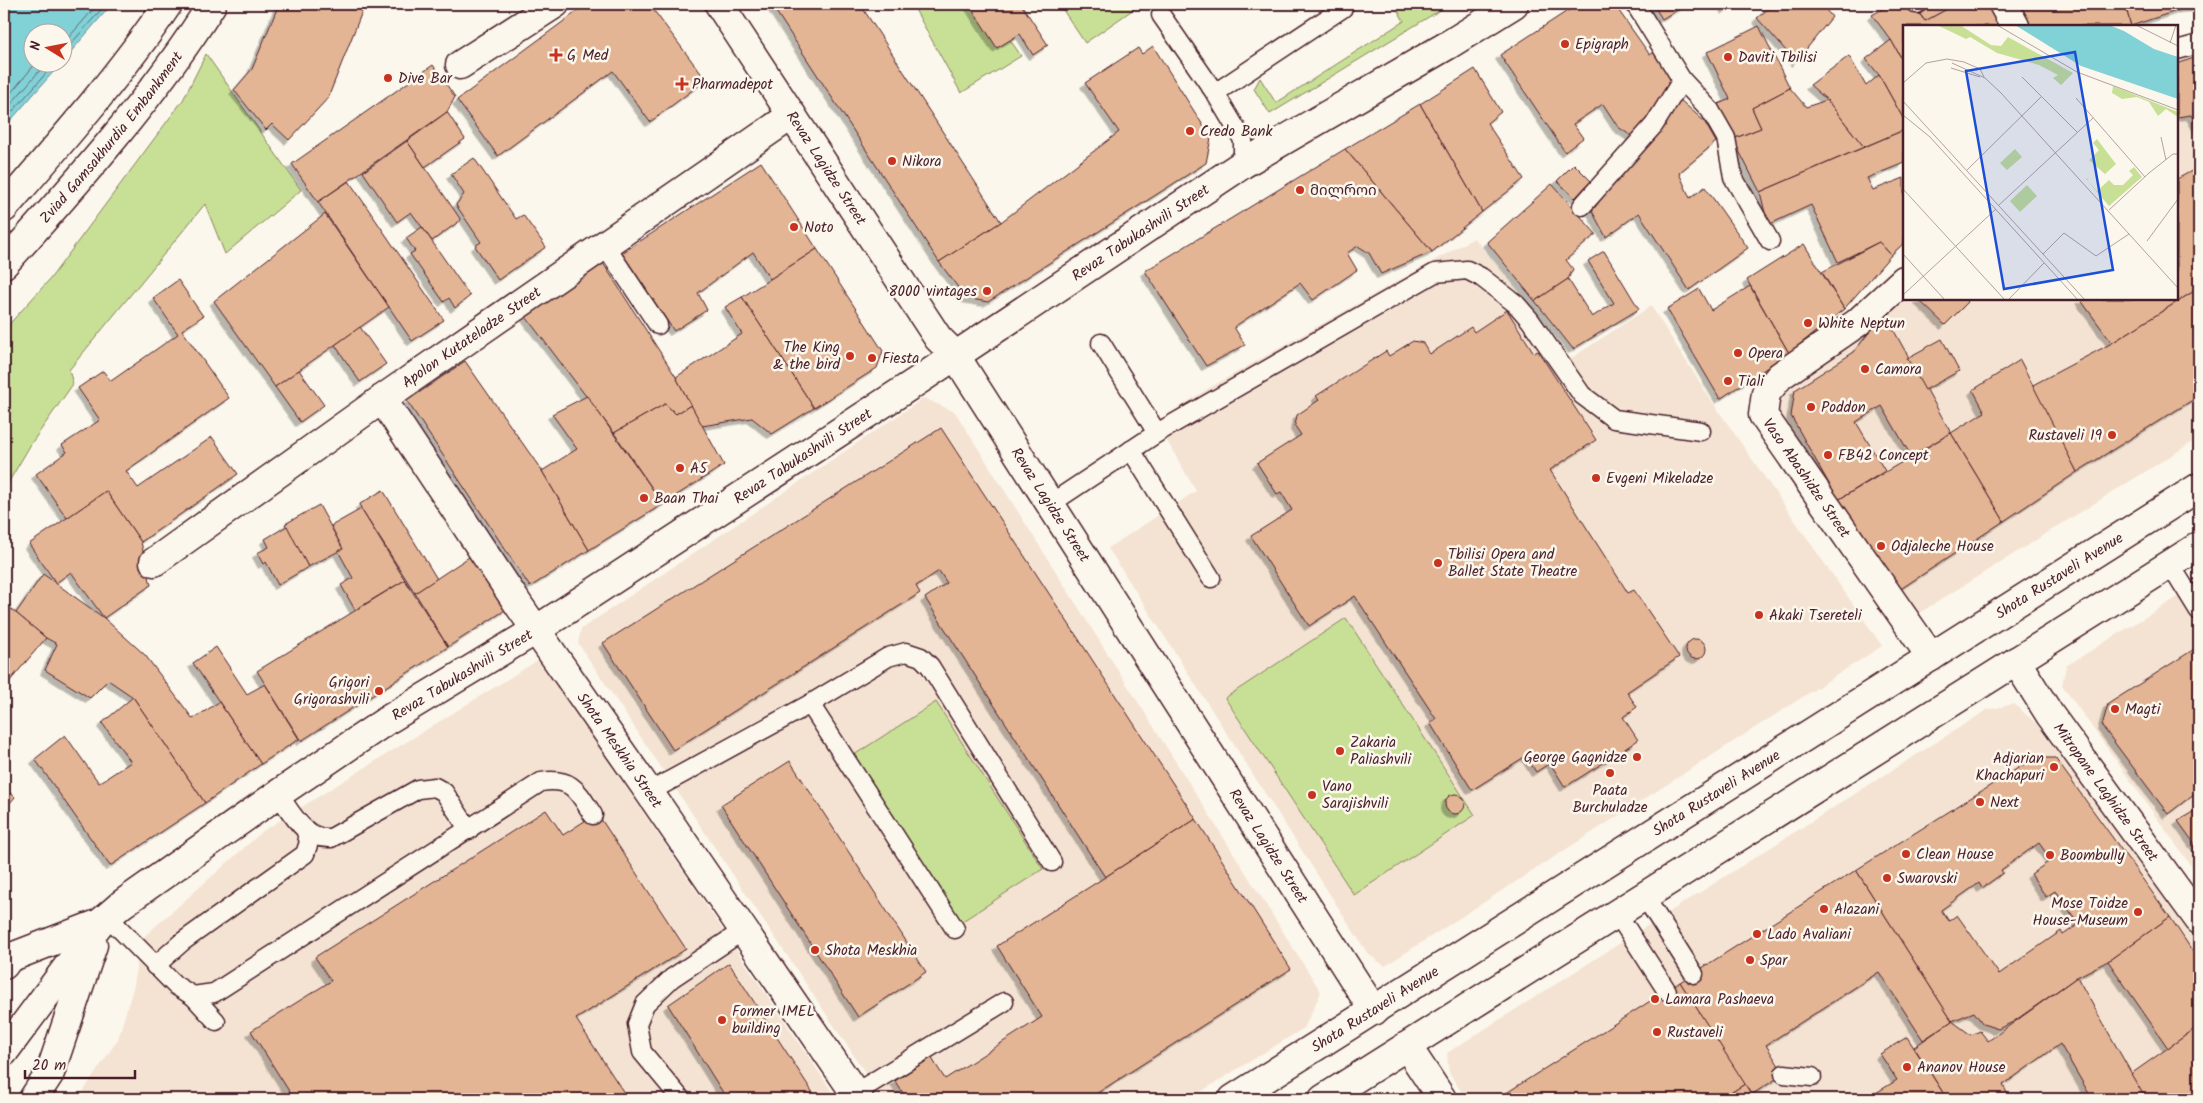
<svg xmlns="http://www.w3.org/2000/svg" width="2203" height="1103" viewBox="0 0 2203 1103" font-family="Kalam,'Noto Sans Georgian',sans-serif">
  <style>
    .built { fill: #f4e3d2 }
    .green { fill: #c8e096; stroke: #898060 }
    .water { fill: #81d2d7; stroke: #6b8a92 }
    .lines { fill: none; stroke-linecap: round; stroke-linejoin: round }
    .shore { stroke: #606770; stroke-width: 1 }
    .building { fill: #e3b594; stroke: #4a1f2b; fill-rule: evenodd; filter: url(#shadow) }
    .service-casing { stroke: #4a1f2b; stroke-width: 21 }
    .minor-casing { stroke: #4a1f2b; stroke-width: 31 }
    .primary-casing { stroke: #4a1f2b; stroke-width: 31 }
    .trunk-casing { stroke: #4a1f2b; stroke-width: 31 }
    .service { stroke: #fbf7ec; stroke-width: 18 }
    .minor { stroke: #fbf7ec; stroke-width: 28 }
    .primary { stroke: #fbf7ec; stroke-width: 28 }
    .trunk { stroke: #fbf7ec; stroke-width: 28 }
    .poi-dot { fill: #c8321e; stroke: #fbf7ec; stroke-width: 2 }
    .labels { text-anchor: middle; stroke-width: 5; stroke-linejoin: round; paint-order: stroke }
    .poi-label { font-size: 15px; fill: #4a1f2b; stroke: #fbf7ec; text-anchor: start }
    .street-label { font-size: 15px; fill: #4a1f2b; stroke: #fbf7ec }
    .inset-road { fill: none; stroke: #b4a19f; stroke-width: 1 }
    .view { fill: #1d4ed8; fill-opacity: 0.15; stroke: #1d4ed8; stroke-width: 2.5 }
    .inset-edge { fill: none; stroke: #4a1f2b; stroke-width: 2.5 }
  </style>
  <defs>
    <filter id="shadow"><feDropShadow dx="-4.5" dy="4.5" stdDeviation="0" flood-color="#0004"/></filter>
  </defs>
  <rect width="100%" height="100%" fill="#fbf7ec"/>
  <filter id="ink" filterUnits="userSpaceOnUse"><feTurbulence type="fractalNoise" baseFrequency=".02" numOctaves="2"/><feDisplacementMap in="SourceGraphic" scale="10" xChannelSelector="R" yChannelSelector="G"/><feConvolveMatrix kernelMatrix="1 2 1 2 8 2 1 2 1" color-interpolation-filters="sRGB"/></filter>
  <g filter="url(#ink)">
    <g class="built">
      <path d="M2199,51v387l-286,179 -139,-199 7,-34 123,-91v6h273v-241z"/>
      <path d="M1474,238l19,22 77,99 81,-53 60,94 171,246 -497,320 -17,-12 -260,-406 88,-57 -40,-69 53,-34z"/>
      <path d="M924,398l31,14 366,580 -17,36 -115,71h-306l-305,-456 3,-14z"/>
      <path d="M2199,584v293l-137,-192 4,-19z"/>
      <path d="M540,659l297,440h-759l40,-60 16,-54 6,-45 123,-109z"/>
      <path d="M2014,704l23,20 162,222v153h-733l-17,-26 -2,-20 540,-343z"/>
    </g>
    <g class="green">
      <path d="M912,4h74l35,52 -60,37z"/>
      <path d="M1059,4h82l-56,39z"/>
      <path d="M1394,4h56l-180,110 -16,-25 6,-11 16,25 128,-82z"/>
      <path d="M206,54l95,136 -76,64 -20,-50 -136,166 4,14 -42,60 -27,46v-160l46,-51 133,-179z"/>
      <path d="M1346,618l129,197 -121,80 -129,-197z"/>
      <path d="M936,702l107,167 -82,53 -107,-167z"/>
    </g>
    <path class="water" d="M4,4h108l-50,58v-30h-30v30h30l-58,66z"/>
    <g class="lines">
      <g class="shore">
        <path d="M62,45l36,-41"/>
        <path d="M62,54l44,-50"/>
        <path d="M4,101l33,-39"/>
        <path d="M4,112l43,-50"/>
        <path d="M4,121l52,-59"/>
      </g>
    </g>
    <g class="building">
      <path d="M279,4h86l-37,94 -39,42 -17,-16 -6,6 -32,-40 18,-21z"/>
      <path d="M587,4h62l57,76 -56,42 -37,-51 -115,85 -41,-56z"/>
      <path d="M771,4h89l141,218 -62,40z"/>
      <path d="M969,4h52l27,41 -15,10 -13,-21 -23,14z"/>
      <path d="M1578,4h36l36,51 5,-4 16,23 -2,16 -36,47 -15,-10 -15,-23 -30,20 10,14 -18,14 -65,-97z"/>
      <path d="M1653,4h34l-25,15z"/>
      <path d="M1723,4h10l-7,6z"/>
      <path d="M1765,4h56l11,13 -36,45 -39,-44 12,-10z"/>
      <path d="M1891,4h20l14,17 31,-17h36l13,22h-101v37l-13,-23 -19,-25z"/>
      <path d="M1919,4h37l-31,17 -11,-15z"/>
      <path d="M2020,4h105l6,22h-101z"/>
      <path d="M2125,4h60v4l-54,18z"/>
      <path d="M2185,4h14v3l-14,1z"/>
      <path d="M1759,26l31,62 -38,20 9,20 -28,11 -17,-34 14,-6 -23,-47z"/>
      <path d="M1891,40l13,23v57l-25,-45 -13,-16z"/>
      <path d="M1153,46l58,92 -5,25 -218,139 -22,-4 -27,-36 62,-40 118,-90 -34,-49 53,-35 4,6z"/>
      <path d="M1849,56l17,30 13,-11 25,45v10l-40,17 -37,-47 -17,-15z"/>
      <path d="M2199,56v73l-8,-14 -14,2v-53z"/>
      <path d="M433,65l22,32 -8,15 -129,90 -26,-38z"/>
      <path d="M1475,69l26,43 -14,11 37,56 -42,33 -62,-108z"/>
      <path d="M1790,88l16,19 21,-7 37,47 -104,45 -27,-53 28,-11 -9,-20z"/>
      <path d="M1679,99l25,22 12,21 -37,31 11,25 15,-11 43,61 -59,42 -50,-77 -33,24 -14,-26z"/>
      <path d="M1420,104l62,108 -50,40 -87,-103z"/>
      <path d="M447,112l18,27 -40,28 -18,-26z"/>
      <path d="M1904,130v33l-37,15 6,12 31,-12v65l-13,12 -12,-13 -41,20 -27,-57 -43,20 -8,-33z"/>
      <path d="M407,141l54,79 -29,21 -21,-29 -14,10 -34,-50z"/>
      <path d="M1345,149l87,103 -51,22 -12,-21 -11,-7 -11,7 10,17 -44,30 -13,-17 -66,44 11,18 -39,21 -61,-95z"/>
      <path d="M474,158l42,61 7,-4 23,32 -48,33 -23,-34 6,-4 -25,-37 8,-11 -13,-20z"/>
      <path d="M761,162l56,87 -47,30 -17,-27 -55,41 9,17 -33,21 -52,-78z"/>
      <path d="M1574,164l17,17 -16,17 -18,-17z"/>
      <path d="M2199,167v121l-87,55 -32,-44h97v-120z"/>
      <path d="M349,181l95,139 -32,21 -94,-139z"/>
      <path d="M1552,184l44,50 -30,26 7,9 -5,10 -33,22 -48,-59z"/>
      <path d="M325,214l64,93 -114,80 -61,-86z"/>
      <path d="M422,227l48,69 -15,12 -6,-10 -5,4 -34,-48 5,-3 -9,-13z"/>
      <path d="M1879,242l12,13 -47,54 -22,-37z"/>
      <path d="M1804,244l40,65 -55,44 -42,-73z"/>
      <path d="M817,249l66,102 -6,17 -63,40 -72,-111z"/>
      <path d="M1604,251l35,58 -66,40 -38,-48 33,-22 24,38 22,-14 -26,-42z"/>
      <path d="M603,263l73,114 15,28 -15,9 -11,-10 -51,29 -88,-116z"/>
      <path d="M178,280l25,36 -21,14 47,68 -103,73 12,17 74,-51 26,37 -97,68 -35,-51 -39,27 -31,-44 31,-22 -5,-7 38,-25 -22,-32 25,-17 8,10 67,-47 -25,-36z"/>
      <path d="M1750,286l39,67 -69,46 -53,-90 32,-20 12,21z"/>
      <path d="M2199,288v108l-122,76 -46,-86 81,-43z"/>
      <path d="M742,297l72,111 -42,26 -20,-16 -50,8 -26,-49 66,-43 -17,-27z"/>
      <path d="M1918,299h48l2,3 -23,23z"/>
      <path d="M1507,310l27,43 4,-2 58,89 -46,30 78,123 6,-3 45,67 -52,35 10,15 -14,10 15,23 -16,11 -57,36 -15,-24 -14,9 -10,-16 -54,34 -42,-67 6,-4 -81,-123 -46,30 -58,-90 41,-26 -11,-18 -4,2 -20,-31 44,-28 -6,-9 2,-11 22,-15 -3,-4 70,-45 3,5 24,-15 10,2 7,11 41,-27 3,5z"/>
      <path d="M1884,313l67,120 -40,23 -29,-50 -26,16 29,49 -47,29 -47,-84 4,-26 59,-38z"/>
      <path d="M360,327l26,37 -26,18 -25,-37z"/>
      <path d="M1942,339l17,32 -34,19 -18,-32z"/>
      <path d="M2020,360l57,112 -73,49 -53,-88 34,-21 -12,-22z"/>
      <path d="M465,361l77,110 47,79 -59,37 -123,-186z"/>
      <path d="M299,370l25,35 -24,17 -25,-35z"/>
      <path d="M587,396l76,108 -74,46 -47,-79 35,-22 -25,-35z"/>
      <path d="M665,404l11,10 15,-9 33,60 -61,39 -49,-71z"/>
      <path d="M941,428l255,391 -91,58 -180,-279 22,-15 -8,-12 -23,15 4,7 -247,157 -70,-107z"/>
      <path d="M1951,433l53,88 -105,69 -61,-90z"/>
      <path d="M383,490l54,89 -22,14 -54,-84 -1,-5z"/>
      <path d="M106,491l35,51 10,43 -47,33 -33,-46 -15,11 -27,-39z"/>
      <path d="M319,505l24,44 -35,18 -23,-43z"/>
      <path d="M361,509l44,71 -50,30 -14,-25 12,-7 -15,-27 5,-2 -12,-23z"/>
      <path d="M287,526l21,41 -30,18 -12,-23 -3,2 -6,-11 12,-6 -4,-8z"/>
      <path d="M472,555l35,54 -59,38 -33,-54z"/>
      <path d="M43,574l61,44 41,37 48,64 26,-17 42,62 -56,39 -72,-106 -25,-17 -18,18 -45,-28 12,-26 -11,-6 -30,-25z"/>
      <path d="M405,580l43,67 -147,94 -44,-70z"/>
      <path d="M4,603l42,35 -42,50z"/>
      <circle cx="1696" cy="649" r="10"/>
      <path d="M2199,646v144l-31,24 -66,-88 6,-22z"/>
      <path d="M216,647l31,47 18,-10 34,55 -38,25 -68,-101z"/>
      <path d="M133,697l72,106 -95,63 -75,-107 30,-24 34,48 32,-21 -29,-39z"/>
      <path d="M2034,758h21l115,159 -62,44 -31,16 -64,45 -15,7 -15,-5 -9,-12 -22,9 -96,-151zM2039,843l12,17 -20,14 15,23 9,-6 24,33 -16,11 -2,-4 -62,43 -42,-59 -8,6 -8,-11 38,-27 3,5 21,-15 -2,-3z"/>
      <path d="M790,761l136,211 -68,45 -137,-212z"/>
      <path d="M4,788l11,9 -11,13z"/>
      <circle cx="1455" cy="804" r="10"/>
      <path d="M2199,808v42l-21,-29z"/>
      <path d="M546,810l17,25 34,-22 89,136 -110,70 52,80h-221l-3,-4 -7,4h-103l-43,-68 80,-50 -16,-24z"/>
      <path d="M1196,819l95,150 -203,130h-181l-12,-18 36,-24 14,22 97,-62 -45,-71z"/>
      <path d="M1856,870l96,151 -29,19 -44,-68 -113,73 18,29 -33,21 -71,-113z"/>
      <path d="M2170,917l29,44v65l-31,22 -60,-87z"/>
      <path d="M729,963l47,73 41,63h-90l-59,-94z"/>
      <path d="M2077,977l69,122h-59l4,-2 -31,-53 -57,41 7,14h-63l-33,-52 38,-26 19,14 9,-4 8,10z"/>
      <path d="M1680,982l65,102 -24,15h-224z"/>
      <path d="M2199,1026v73h-53l-15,-25z"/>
      <path d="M1907,1037l40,62h-81l31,-19 -17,-26z"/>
      <path d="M1745,1084l9,15h-33z"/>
    </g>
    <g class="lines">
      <g class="service-casing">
        <g id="service">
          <path d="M1916,4h1"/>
          <path d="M1161,15l54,78 28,47v24"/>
          <path d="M2177,50l22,-6"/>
          <path d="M1682,80l28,30 16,28 7,39 37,64"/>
          <path d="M1215,93l128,-85 -3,-4"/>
          <path d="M1582,206l72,-81 28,-45 -47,-76"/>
          <path d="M604,244l54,81"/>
          <path d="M1101,343l56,90"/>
          <path d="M1131,450l80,128"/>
          <path d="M1050,504l107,-71 278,-160 32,-3 14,7 35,27 14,16 52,75 32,24 87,12"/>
          <path d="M2170,564l29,47"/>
          <path d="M810,704l145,225"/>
          <path d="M649,792l161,-88 78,-47 18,-5 15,5 9,9 122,196"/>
          <path d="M278,794c14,19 26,46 53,44l87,-49 17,-2 9,5 25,38"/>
          <path d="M1645,897l49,77"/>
          <path d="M1618,915l49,76"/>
          <path d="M108,917l67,68 18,11 21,-3 327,-211c32,-5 37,10 52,33"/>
          <path d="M155,966l27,-24 123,-88 4,-12 -3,-10"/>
          <path d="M193,996l23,25"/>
          <path d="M1784,1074l28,3"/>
          <path d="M855,1093l149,-91"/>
          <path d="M681,1099l-39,-47 -5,-28 8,-20 27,-26 72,-48"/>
        </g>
      </g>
      <g class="minor-casing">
        <g id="minor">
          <path id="s1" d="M719,4l219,334 17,17 419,656"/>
          <path d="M2003,4l12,22"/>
          <path d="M460,65l95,-61"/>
          <path id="s2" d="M1904,280l-47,43 -77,53 -14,17 -3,22 168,242"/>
          <path id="s3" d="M382,399l138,208 129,185 210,307"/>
          <path id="s4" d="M154,562l228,-163 410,-284"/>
          <path id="s5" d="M2016,661l34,54 149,205"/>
          <path d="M4,965l5,-7 91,-35"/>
          <path d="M1407,1046l35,53"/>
          <path id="s6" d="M4,1052l96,-129 22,-19 156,-110 111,-75 147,-89 383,-250 324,-216 205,-119 66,-41"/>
          <path d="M33,1099l17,-26 43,-128"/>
        </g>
      </g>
      <g class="primary-casing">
        <g id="primary">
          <path id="s7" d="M1233,1099l966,-612"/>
          <path d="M1323,1099l876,-553"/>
        </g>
      </g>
      <g class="trunk-casing">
        <g id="trunk">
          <path d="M4,208c57,-66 115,-132 164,-204"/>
          <path id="s8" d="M4,264c71,-79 152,-170 208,-260"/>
        </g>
      </g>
      <use href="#service" class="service"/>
      <use href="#minor" class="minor"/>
      <use href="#primary" class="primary"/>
      <use href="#trunk" class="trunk"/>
    </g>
  </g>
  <g class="poi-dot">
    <circle cx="1565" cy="44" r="5"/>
    <path d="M553.5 47.5h5v5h5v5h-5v5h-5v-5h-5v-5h5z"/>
    <circle cx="1728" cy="57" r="5"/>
    <circle cx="388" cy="78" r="5"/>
    <path d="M679.5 76.5h5v5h5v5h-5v5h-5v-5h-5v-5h5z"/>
    <circle cx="1190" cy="131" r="5"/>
    <circle cx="892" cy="161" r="5"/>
    <circle cx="1300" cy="190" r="5"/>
    <circle cx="794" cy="227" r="5"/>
    <circle cx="987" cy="291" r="5"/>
    <circle cx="1808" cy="323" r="5"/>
    <circle cx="1738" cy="353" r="5"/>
    <circle cx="850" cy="356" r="5"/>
    <circle cx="872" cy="358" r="5"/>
    <circle cx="1865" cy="369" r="5"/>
    <circle cx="1728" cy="381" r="5"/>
    <circle cx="1811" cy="407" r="5"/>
    <circle cx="2112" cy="435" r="5"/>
    <circle cx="1828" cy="455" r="5"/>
    <circle cx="680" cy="468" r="5"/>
    <circle cx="1596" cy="478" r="5"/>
    <circle cx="644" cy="498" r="5"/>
    <circle cx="1881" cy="546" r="5"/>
    <circle cx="1438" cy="563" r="5"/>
    <circle cx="1759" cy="615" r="5"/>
    <circle cx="379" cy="691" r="5"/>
    <circle cx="2115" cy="709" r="5"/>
    <circle cx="1340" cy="751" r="5"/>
    <circle cx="1637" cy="757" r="5"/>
    <circle cx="2054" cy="767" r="5"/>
    <circle cx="1610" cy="773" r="5"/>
    <circle cx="1312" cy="795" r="5"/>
    <circle cx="1980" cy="802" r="5"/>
    <circle cx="1906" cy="854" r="5"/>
    <circle cx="2050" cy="855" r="5"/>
    <circle cx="1887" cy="878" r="5"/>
    <circle cx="1824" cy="909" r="5"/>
    <circle cx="2138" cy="912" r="5"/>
    <circle cx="1757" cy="934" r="5"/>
    <circle cx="815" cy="950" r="5"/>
    <circle cx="1750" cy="960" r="5"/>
    <circle cx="1655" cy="999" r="5"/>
    <circle cx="722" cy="1020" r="5"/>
    <circle cx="1657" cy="1032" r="5"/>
    <circle cx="1907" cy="1067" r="5"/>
  </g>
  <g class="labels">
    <g class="poi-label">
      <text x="1575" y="49">Epigraph</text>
      <text x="567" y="60">G Med</text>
      <text x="1738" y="62">Daviti Tbilisi</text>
      <text x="398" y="83">Dive Bar</text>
      <text x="692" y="89">Pharmadepot</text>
      <text x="1200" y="136">Credo Bank</text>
      <text x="902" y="166">Nikora</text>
      <text x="1310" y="195">მილროი</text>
      <text x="804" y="232">Noto</text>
      <text x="977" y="296" text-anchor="end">8000 vintages</text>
      <text x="1818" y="328">White Neptun</text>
      <text x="840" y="352" text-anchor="end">The King<tspan x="840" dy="17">&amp; the bird</tspan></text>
      <text x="1748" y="358">Opera</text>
      <text x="882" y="363">Fiesta</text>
      <text x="1875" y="374">Camora</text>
      <text x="1738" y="386">Tiali</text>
      <text x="1821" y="412">Poddon</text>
      <text x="2102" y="440" text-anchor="end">Rustaveli 19</text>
      <text x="1838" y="460">FB42 Concept</text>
      <text x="690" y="473">A5</text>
      <text x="1606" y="483">Evgeni Mikeladze</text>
      <text x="654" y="503">Baan Thai</text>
      <text x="1891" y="551">Odjaleche House</text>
      <text x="1448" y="559">Tbilisi Opera and<tspan x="1448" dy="17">Ballet State Theatre</tspan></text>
      <text x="1769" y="620">Akaki Tsereteli</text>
      <text x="369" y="687" text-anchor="end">Grigori<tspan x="369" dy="17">Grigorashvili</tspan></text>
      <text x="2125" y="714">Magti</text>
      <text x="1350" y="747">Zakaria<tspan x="1350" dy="17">Paliashvili</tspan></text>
      <text x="1627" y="762" text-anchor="end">George Gagnidze</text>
      <text x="2044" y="763" text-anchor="end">Adjarian<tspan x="2044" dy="17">Khachapuri</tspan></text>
      <text x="1322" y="791">Vano<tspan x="1322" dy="17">Sarajishvili</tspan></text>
      <text x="1610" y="795" text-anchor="middle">Paata<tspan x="1610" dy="17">Burchuladze</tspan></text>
      <text x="1990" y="807">Next</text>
      <text x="1916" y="859">Clean House</text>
      <text x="2060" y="860">Boombully</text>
      <text x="1897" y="883">Swarovski</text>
      <text x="2128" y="908" text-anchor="end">Mose Toidze<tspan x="2128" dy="17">House-Museum</tspan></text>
      <text x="1834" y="914">Alazani</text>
      <text x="1767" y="939">Lado Avaliani</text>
      <text x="825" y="955">Shota Meskhia</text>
      <text x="1760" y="965">Spar</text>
      <text x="1665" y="1004">Lamara Pashaeva</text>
      <text x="732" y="1016">Former IMEL<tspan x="732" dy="17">building</tspan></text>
      <text x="1667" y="1037">Rustaveli</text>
      <text x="1917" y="1072">Ananov House</text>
    </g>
    <g class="street-label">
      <text dy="5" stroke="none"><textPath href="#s8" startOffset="166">Zviad Gamsakhurdia Embankment</textPath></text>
      <text dy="5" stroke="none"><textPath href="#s1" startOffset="196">Revaz Lagidze Street</textPath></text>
      <text dy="5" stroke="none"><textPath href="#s6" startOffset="1410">Revaz Tabukashvili Street</textPath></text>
      <text dy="5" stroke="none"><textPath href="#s4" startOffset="389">Apolon Kutateladze Street</textPath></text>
      <text dy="5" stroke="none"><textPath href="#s6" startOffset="1005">Revaz Tabukashvili Street</textPath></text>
      <text dy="5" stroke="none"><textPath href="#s2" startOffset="278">Vaso Abashidze Street</textPath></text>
      <text dy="5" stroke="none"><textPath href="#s1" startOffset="601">Revaz Lagidze Street</textPath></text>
      <text dy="5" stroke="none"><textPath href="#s7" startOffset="978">Shota Rustaveli Avenue</textPath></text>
      <text dy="5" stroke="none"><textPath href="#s6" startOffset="600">Revaz Tabukashvili Street</textPath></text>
      <text dy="5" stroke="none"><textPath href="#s3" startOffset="424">Shota Meskhia Street</textPath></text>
      <text dy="5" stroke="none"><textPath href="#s5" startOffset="159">Mitropane Laghidze Street</textPath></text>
      <text dy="5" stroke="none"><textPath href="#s7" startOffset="572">Shota Rustaveli Avenue</textPath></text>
      <text dy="5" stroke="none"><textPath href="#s1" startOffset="1006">Revaz Lagidze Street</textPath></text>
      <text dy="5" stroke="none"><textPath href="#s7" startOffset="168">Shota Rustaveli Avenue</textPath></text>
    </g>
  </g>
  <g transform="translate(1903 25)">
    <rect width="275" height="275" fill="#fbf7ec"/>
    <path d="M34,0h23l31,20 10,1 7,-9 65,36 -12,12 -8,-7 5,-3 -19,-10 -42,-12 -27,-16 -4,2zM210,61l65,26v5l-12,-8 -8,7 -9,-14 -12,-5 -15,2 -10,-6zM194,114l19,25 -11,10 -16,-14 10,-10 -6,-7zM112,124l7,8 -15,13 -7,-7zM231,142l8,10 -33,29 -23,-27 3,-1 -2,2 10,11 12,-11 5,5h9l10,-10 -4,-4zM124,160l10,11 -17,16 -10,-11z" fill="#c8e096"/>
    <path d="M112,0h94l15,6 30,18 24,8v42l-97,-33z" fill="#81d2d7"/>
    <path class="inset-road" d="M94,0l80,47 101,38M233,0l42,21M267,18l6,-18M49,38l33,15 16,15 177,195M48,43l29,9M119,52l55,55M0,58l23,-20 21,-4 17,3 16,7 4,8M173,73l69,79M0,76l182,199M0,90l27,22 148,163M258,112l5,23M64,145l75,-74M0,164l102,111M96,180l94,-87M206,185l40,-37 24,-19h5M244,216l31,-42M0,229l42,46M140,229l21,-21 32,23 33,-22M0,270l93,-86M105,275l36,-37"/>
    <path class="view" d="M172,27l38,218 -109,19 -38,-218z"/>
    <rect width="275" height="275" class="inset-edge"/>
  </g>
  <rect width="2203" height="1103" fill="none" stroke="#fbf7ec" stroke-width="20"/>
  <rect x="10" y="10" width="2183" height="1083" fill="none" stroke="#4a1f2b" stroke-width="2" filter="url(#ink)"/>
  <g transform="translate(48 48) rotate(280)"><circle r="24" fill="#fbf7ec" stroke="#b4a19f"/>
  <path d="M0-4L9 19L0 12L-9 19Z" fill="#c8321e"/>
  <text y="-8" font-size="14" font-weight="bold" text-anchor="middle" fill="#4a1f2b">N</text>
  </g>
  <path d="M25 1070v8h110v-8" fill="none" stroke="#4a1f2b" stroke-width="2.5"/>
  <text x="32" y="1070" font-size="15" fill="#4a1f2b" stroke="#fbf7ec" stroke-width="4" paint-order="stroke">20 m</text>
</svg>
